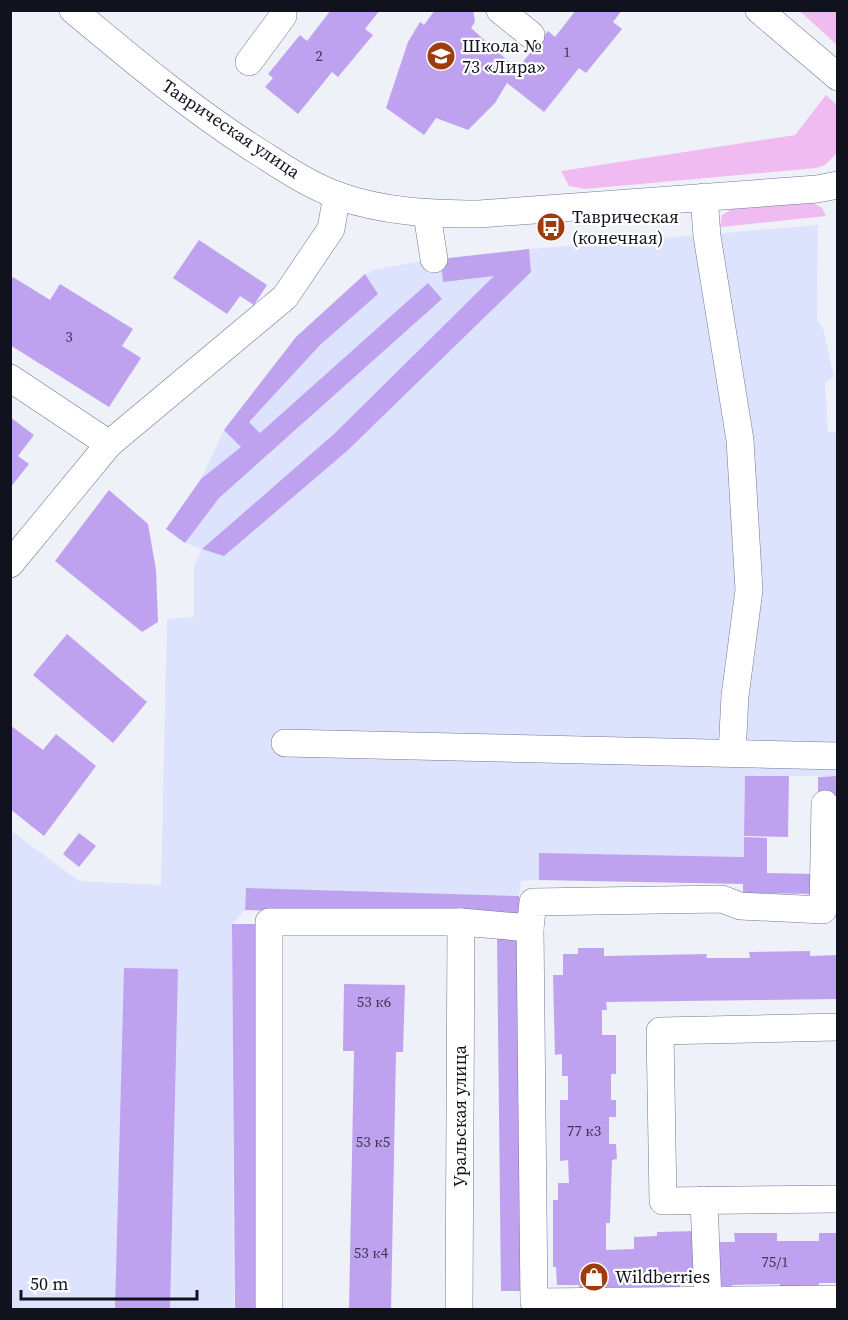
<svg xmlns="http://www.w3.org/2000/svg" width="848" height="1320" viewBox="0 0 848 1320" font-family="'Source Serif 4',serif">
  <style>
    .built { fill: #dee3fd }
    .green { fill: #f0bbf1 }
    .building { fill: #bfa2ef }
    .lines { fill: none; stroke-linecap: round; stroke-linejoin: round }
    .minor-casing { stroke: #717797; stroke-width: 28 }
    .minor { stroke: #fff; stroke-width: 27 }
    .labels { text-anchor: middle; stroke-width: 4.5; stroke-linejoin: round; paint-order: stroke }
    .number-label { font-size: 15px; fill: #3c3652 }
    .poi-label { font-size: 18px; fill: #10121e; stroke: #fff; text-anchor: start }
    .street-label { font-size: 18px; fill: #10121e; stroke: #fff }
  </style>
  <rect width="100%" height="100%" fill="#eff1f8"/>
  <path class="built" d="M818,225l-1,95 6,8 11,49 -9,5 3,50h10l-1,344h-92l-1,81 -205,-3v26l-18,1 -2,15 -273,-7 -1,21 -13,14 2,385h-223l-1,-479 69,51 82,4 6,-266 27,-2v-50l8,-18 -17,-6 -19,-14 35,-50 23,-49 72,-93 69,-63 8,-4 54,-10 102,-11z"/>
  <g class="green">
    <path d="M798,11h39v34l-34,-31z"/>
    <path d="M826,95l11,10v48l-12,12 -9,3 -231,21 -16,-3 -8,-15 234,-36z"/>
    <path d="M812,202l10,6 4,8 -106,11 2,-12 10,-6z"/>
  </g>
  <g class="building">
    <path d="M331,10h49l-15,19 8,6 -35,42 -6,-5 -34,42 -33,-27 8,-9 -5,-4 32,-39 7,6z"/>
    <path d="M435,10h38l2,12 -4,6 46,41 31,-38 7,6 21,-27h46l-9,12 9,7 -36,44 -7,-5 -35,44 -37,-29 -12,20 -27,27 -32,-12 -12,17 -38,-27 22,-66 12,-20 4,3z"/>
    <path d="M199,240l68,45 -13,20 -14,-9 -13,18 -54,-36z"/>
    <path d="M529,249l2,23 -184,179 -123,105 -22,-7 132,-115 160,-158 -51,6 -2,-23z"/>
    <path d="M365,274l13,20 -58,51 -71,77 11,11 168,-150 14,16 -223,199 -34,45 -19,-14 35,-50 40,-32 -17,-17 72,-93z"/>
    <path d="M13,277l37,23 10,-16 73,45 -11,17 19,12 -32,49 -99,-62v-64z"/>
    <path d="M10,417l24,18 -16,21 11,8 -19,24z"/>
    <path d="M109,490l39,34 8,46 2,52 -16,10 -87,-71z"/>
    <path d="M67,634l80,68 -34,41 -80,-68z"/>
    <path d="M10,725l33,25 13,-16 40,32 -52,70 -34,-27z"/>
    <path d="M745,776h44l-1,61 -44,-1z"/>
    <path d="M837,776l-1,23h-18v-22z"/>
    <path d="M79,833l17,13 -17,21 -16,-13z"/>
    <path d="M744,837l23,1v35l50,1v20l-74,-1v-9l-204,-4v-27l205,4z"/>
    <path d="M246,888l273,8v21l-274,-7z"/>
    <path d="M232,924h25l1,386h-23z"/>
    <path d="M497,936h24l5,355h-25z"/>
    <path d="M578,948h26v8l103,-2 -1,4h44l-1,-6 61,-1v5l27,-1v44l-231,3 1,8h-5v25h14v39h-5v26h5v17h-7v27h7l1,15 -5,1 -2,63h-4v27l28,-1v-12l23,-1v-4l39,-1v51h-16v6l-100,2 -1,-5h-22l-1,-18h-3v-67h5v-17h11l-1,-23 -8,1v-61h8v-24h-6v-22l-7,1 -2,-80h10v-21h15z"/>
    <path d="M124,968l54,1 -8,341h-55z"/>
    <path d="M344,984l61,1 -2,67h-7l-5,258h-42l5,-259h-11z"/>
    <path d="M734,1233h43v8h42v-8h18v50h-18v4l-39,1v-4l-48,1 1,4h-20l-1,-47h23z"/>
  </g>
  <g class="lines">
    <g class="minor-casing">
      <g id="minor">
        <path d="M73,10c61,51 122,102 189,144 25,16 49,32 77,42 45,16 92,18 140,18l338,-25 21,-4"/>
        <path d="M500,10l31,25"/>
        <path d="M759,10l79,67"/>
        <path d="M249,62l34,-46"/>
        <path d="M704,197l3,39 33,204 9,150 -14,106 -3,57"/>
        <path d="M427,214l7,45"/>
        <path d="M10,378l99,66"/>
        <path d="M10,564l99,-120 176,-147 46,-68 6,-34"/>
        <path d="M285,743l553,13"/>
        <path d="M530,928l4,374 304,-3"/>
        <path d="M838,1027l-178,4 3,170 175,-2"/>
        <path d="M704,1200l4,101"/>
        <path d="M269,1310v-388h192l69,6 3,-26 189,-3 18,7 83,4 2,-106"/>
        <path d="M459,1310l2,-388"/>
      </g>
    </g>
    <use href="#minor" class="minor"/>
  </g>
  <defs>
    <g id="school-disc" transform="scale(1.5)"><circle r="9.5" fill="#a03b0c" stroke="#fff"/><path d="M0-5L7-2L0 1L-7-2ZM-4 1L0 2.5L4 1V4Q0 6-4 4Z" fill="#fff"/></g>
    <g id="bus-disc" transform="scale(1.5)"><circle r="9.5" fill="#a03b0c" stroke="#fff"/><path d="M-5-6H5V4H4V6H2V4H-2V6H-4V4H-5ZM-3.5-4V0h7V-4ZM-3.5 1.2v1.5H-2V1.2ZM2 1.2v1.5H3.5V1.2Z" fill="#fff"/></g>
    <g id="shop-disc" transform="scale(1.5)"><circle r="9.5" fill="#a03b0c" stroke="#fff"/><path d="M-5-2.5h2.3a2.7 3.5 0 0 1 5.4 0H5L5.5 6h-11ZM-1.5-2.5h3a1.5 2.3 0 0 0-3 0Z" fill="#fff"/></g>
  </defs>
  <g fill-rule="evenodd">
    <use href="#school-disc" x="441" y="56"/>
    <use href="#bus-disc" x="551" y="227"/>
    <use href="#shop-disc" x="594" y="1277"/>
  </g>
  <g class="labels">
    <g class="number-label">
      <text x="567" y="57">1</text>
      <text x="319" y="61">2</text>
      <text x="69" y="342">3</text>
      <text x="374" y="1007">53 к6</text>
      <text x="584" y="1136">77 к3</text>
      <text x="373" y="1147">53 к5</text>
      <text x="371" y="1258">53 к4</text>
      <text x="775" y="1267">75/1</text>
    </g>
    <g class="poi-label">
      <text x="462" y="52">Школа №<tspan x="462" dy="21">73 «Лира»</tspan></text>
      <text x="572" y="223">Таврическая<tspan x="572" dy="21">(конечная)</tspan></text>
      <text x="615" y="1283">Wildberries</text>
    </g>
    <g class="street-label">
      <text transform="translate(231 129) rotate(34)" y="6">Таврическая улица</text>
      <text transform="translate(460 1116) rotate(-90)" y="6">Уральская улица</text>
    </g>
  </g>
  <rect width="848" height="1320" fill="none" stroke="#10121e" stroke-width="24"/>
  <path d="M21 1290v9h176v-9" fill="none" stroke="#10121e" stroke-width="3"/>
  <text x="30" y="1290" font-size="18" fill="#10121e" stroke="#ffffff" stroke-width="4.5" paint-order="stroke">50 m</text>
</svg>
